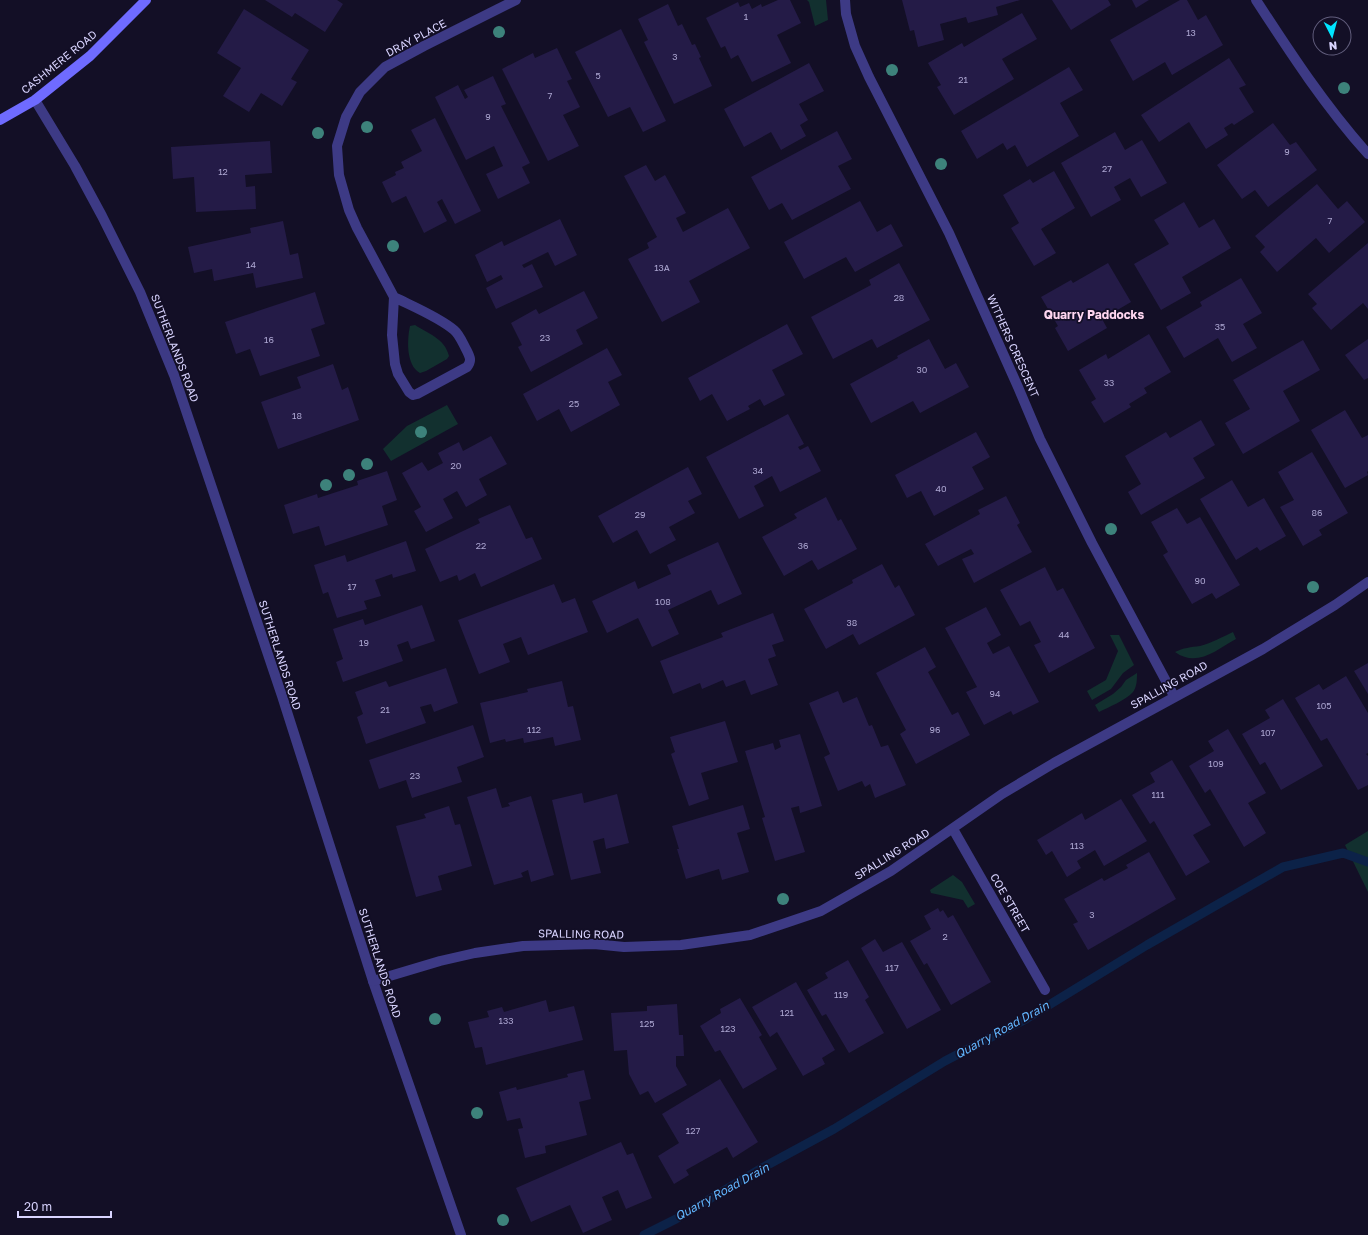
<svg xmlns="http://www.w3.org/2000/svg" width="1368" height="1235" viewBox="0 0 1368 1235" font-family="'Golos Text',sans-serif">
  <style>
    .green { fill: #12302f }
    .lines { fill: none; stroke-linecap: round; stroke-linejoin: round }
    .stream { stroke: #0c2248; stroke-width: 9 }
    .building { fill: #241b47 }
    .street { stroke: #3d3a85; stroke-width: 10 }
    .secondary { stroke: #6f6bff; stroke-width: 10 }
    .tree { fill: #3d827b }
    .labels { text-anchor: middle; stroke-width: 3.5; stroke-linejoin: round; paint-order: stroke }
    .number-label { font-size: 9px; fill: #aca6d1 }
    .street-label { font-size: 11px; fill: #d9d4ff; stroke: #130f26 }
    .neighbourhood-label { font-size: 12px; font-weight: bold; fill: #ffd6f0; stroke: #130f26 }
    .water-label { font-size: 12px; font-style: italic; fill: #62b6ff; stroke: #130f26 }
  </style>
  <rect width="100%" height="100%" fill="#130f26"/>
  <g class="green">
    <path d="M807,0h19l2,20 -13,6 -6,-24z"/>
    <path d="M415,325c14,9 30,14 34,31l-2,3 -21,12 -6,2c-14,-8 -13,-33 -10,-47z"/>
    <path d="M447,405l11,19 -67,37 -8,-12 24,-23z"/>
    <path d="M1233,632l3,7c-20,11 -39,29 -61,13 8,-4 16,-5 25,-6 12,-3 22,-9 33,-14z"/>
    <path d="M1110,635h9l15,30 -11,8 -12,16 -19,11 -5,-9 19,-11 12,-29z"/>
    <path d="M1137,673c0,6 0,14 -4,19 -7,8 -24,15 -34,20l-4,-7 18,-11 8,-7 5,-7z"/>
    <path d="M1368,831v61l-23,-47z"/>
    <path d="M953,875l9,7 13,22 -7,4 -5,-8 -32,-7 -1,-3z"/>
  </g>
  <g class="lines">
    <path class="stream" d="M644,1235l32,-16 84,-50 74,-40 111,-68 81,-42 121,-74 136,-78 60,-14 25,9"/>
  </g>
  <g class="building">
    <path d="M265,0h72l6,4 -18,28 -30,-19 -3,4z"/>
    <path d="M778,0h12l11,23 -24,12 14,28 -39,19 -14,-27 -7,4 -6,-13 -4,2 -15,-30 32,-16 2,5 9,-4 3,6 9,-5 1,3z"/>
    <path d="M902,0h118l-24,7 2,8 -30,8 -2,-6 -26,7 4,16 -26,7 -4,-17 -4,1z"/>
    <path d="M1052,0h56l3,5 -40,25z"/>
    <path d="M1132,0h17l-13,8z"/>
    <path d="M1180,0h7l11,20 8,-5 17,30 -51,30 -7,-13 -32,19 -23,-41z"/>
    <path d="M668,4l10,22 4,-2 10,21 3,-1 6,13 -2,1 13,28 -38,18 -30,-62 4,-2 -10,-21z"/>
    <path d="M244,9l65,41 -18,29 6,3 -15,24 -21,-13 -12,19 -26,-16 18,-28 -24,-15z"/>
    <path d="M1022,13l15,26 -35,20 12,20 -60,36 -17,-28 4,-2 -13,-22 34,-20 2,4z"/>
    <path d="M621,29l45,92 -23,11 -13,-25 -22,10 -33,-65z"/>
    <path d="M557,48l15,31 -5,2 13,26 -17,8 16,31 -31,15 -46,-92 31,-16 2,5z"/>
    <path d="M1229,58l17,27 -7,3 15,24 -20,13 -2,-2 -8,5 4,7 -22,14 -17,-27 -30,20 -18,-27z"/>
    <path d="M809,63l15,28 -25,13 9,16 -8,5 6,11 -25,14 -10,-18 -27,15 -20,-38z"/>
    <path d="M1069,67l14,23 -23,13 19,33 -52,31 -12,-22 -8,5 -4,-7 -26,16 -16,-28z"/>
    <path d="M493,76l13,28 -5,2 29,57 -8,4 8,16 -32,16 -12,-25 17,-8 -9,-20 -28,14 -31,-63 23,-12 7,14 3,-2 -4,-7z"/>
    <path d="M435,118l46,93 -26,13 -13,-25 -5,3 10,19 -23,12 -18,-37 -14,7 -10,-21 14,-7 -1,-3 9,-4 -3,-6 21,-11 -11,-21z"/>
    <path d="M1273,123l17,22 6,-3 21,28 -49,37 -13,-17 -13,9 -25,-34z"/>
    <path d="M837,131l15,28 -14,7 13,23 -59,31 -10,-17 -13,7 -18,-33z"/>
    <path d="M1115,132l10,18 17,-10 25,43 -26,14 -11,-19 -16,9 7,13 -30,17 -30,-54z"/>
    <path d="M270,141l2,32 -27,2 1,12 9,-1 1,23 -60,3 -2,-35 -21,2 -2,-32z"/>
    <path d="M646,165l9,16 10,-6 21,38 -10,5 7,14 45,-24 22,40 -61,33 11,21 -38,20 -34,-63 21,-11 -2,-5 10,-6 -33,-61z"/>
    <path d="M1054,171l21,37 -34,21 15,24 -22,13 -23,-38 8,-5 -16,-28 27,-16 3,4z"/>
    <path d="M1317,184l21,25 9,-8 18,21 -36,31 -13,-15 -39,34 -17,-20 5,-5 -10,-11z"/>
    <path d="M860,201l17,31 14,-8 12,22 -48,26 -9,-15 -42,22 -20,-37z"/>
    <path d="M1184,202l15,26 15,-9 17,29 -49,29 9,16 -30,17 -27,-46 35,-20 -15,-24z"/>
    <path d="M560,219l17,36 -22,11 -7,-14 -26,13 2,3 8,-4 11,23 -47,22 -10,-21 17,-9 -2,-4 -14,7 -12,-27 27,-14 2,5z"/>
    <path d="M283,221l7,34 8,-2 5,25 -47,10 -3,-15 -39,8 -2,-12 -18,4 -6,-26 63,-14 -1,-5z"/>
    <path d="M1368,243v66l-5,-6 -32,27 -19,-22 5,-4 -9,-10z"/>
    <path d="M899,263l31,57 -53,28 -5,-9 -39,20 -22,-42 60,-32 -2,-5z"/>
    <path d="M1108,263l23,39 -29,17 5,9 -39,23 -13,-23 3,-2 -17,-29 30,-17 2,3z"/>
    <path d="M1241,278l21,35 -19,11 14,24 -25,14 -14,-24 -34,20 -18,-31 36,-21 -2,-4z"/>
    <path d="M584,291l14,27 -22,12 7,14 -52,28 -13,-25 4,-2 -11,-22 25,-14 3,5z"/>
    <path d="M315,292l10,32 -14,5 9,27 -60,20 -10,-27 -14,5 -11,-32z"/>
    <path d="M787,324l16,30 -31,16 13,25 -21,11 -4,-7 -12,7 2,3 -23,12 -15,-27 -12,7 -12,-23z"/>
    <path d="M1149,334l22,38 -27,16 3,5 -18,11 2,3 -27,16 -13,-21 5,-3 -17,-29 27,-16 2,5z"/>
    <path d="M929,339l16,30 11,-6 13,24 -49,26 -7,-12 -42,22 -21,-39 48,-26 -1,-2z"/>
    <path d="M1368,339v39l-4,2 -19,-25z"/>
    <path d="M1303,340l17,30 -37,21 17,30 -57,33 -18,-31 25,-14 -17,-29z"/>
    <path d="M607,348l15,27 -14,7 12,23 -49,27 -12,-23 -22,12 -14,-27z"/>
    <path d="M333,364l9,26 6,-3 11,33 -81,29 -17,-47 40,-14 -4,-11z"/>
    <path d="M1345,410l17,28 6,-3v36l-1,1 1,3 -23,13 -34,-58z"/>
    <path d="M788,414l16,30 -6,3 2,3 8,-4 13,25 -41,21 -8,-16 -18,10 10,20 -25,13 -33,-62z"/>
    <path d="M1201,420l14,25 -22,13 12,20 -64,37 -13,-23 13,-8 -16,-28 41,-24 4,6z"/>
    <path d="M976,432l14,25 -18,10 12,22 -50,27 -13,-25 -14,7 -12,-23z"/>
    <path d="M491,436l16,28 -28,15 8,16 -21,12 -9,-16 -14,8 10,19 -27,14 -12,-21 7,-4 -19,-34 20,-11 6,9 15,-8 -5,-10 21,-11 4,9z"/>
    <path d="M1312,452l36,61 -29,17 3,5 -19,11 -23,-39 14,-7 -16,-28z"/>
    <path d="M688,467l14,27 -14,7 7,12 -26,14 7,13 -26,14 -13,-24 -24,13 -15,-27z"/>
    <path d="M387,471l10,29 -15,6 6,19 -63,21 -6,-20 -26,8 -9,-29 33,-11 1,4 40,-13 -1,-4z"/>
    <path d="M1232,480l16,27 16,-9 22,38 -26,15 -3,-4 -21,13 -36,-61z"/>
    <path d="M1006,496l14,27 -3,2 15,27 -58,31 -12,-24 12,-5 -3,-5 -33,17 -13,-22 55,-30 -2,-4z"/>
    <path d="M826,497l12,24 3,-2 16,30 -39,21 -6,-10 -28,16 -22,-39 35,-19 -3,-4z"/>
    <path d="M510,505l16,34 6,-2 10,22 -61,28 -6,-14 -16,8 -2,-6 -17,7 -15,-33 55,-26 -2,-4z"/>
    <path d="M1177,508l10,16 13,-7 40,68 -24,14 -4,-6 -20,11 -29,-49 5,-3 -17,-30z"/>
    <path d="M406,541l10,30 -23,7 -1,-4 -17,6 6,16 -17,5 3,8 -30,9 -9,-26 -5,2 -9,-29 31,-10 2,7z"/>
    <path d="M718,542l24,52 -24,11 -7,-15 -43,20 11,24 -27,13 -14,-29 -31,15 -15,-32 43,-20 3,8 33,-15 -4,-9z"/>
    <path d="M882,564l13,24 4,-3 16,30 -56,30 -6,-11 -27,15 -22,-40 49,-26 -1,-3z"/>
    <path d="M1045,567l12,24 6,-3 32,60 -46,25 -15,-28 7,-3 -11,-21 -10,5 -20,-36z"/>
    <path d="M554,584l8,19 13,-5 13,34 -60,23 -7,-18 -18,7 7,18 -31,12 -21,-54z"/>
    <path d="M422,605l13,36 -24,8 -3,-8 -11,4 6,16 -60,21 -7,-20 7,-3 -10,-30 30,-10 2,6z"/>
    <path d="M986,607l15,28 -14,8 6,11 16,-8 30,56 -26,13 -2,-4 -27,14 -18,-33 11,-5 -32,-59z"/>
    <path d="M773,613l11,28 -12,4 4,11 -8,3 10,26 -27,10 -6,-15 -19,7 -3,-7 -21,9 -2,-6 -27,11 -13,-33 63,-24 -2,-4z"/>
    <path d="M925,647l11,20 -8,5 24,43 6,-3 12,23 -54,29 -16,-30 6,-4 -30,-57z"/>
    <path d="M1368,663v31l-14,-23z"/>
    <path d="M446,668l12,35 -24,9 -3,-8 -11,3 6,16 -60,21 -9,-27 6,-3 -8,-22 31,-11 3,6z"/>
    <path d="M1346,676l22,37v40l-2,1 2,2v29l-10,5 -31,-52 -6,3 -26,-43 24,-14 4,6z"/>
    <path d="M562,681l6,26 5,-1 8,34 -26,6 -2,-9 -29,6 -1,-5 -17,4 -1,-3 -15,4 -10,-40 48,-11 -1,-3z"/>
    <path d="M838,691l5,12 14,-6 12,29 3,-1 9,22 7,-2 18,40 -31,13 -5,-14 -5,3 -3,-6 -24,10 -14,-34 6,-3 -21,-51z"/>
    <path d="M1283,699l40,67 -42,24 -16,-28 -5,3 -18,-31 28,-16 -5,-8z"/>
    <path d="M725,721l13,41 -37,11 8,26 -20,7 -18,-52 4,-2 -5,-15z"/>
    <path d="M473,725l11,32 -27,10 5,15 -50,16 -6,-18 -27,9 -10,-29z"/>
    <path d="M1228,729l38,64 -18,10 18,30 -22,14 -34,-58 -5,4 -16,-27 25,-15 -6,-10z"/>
    <path d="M800,734l22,72 -22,7 -1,-7 -8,2 14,44 -30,9 -13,-43 3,-1 -20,-66 28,-8 2,7 6,-3 -2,-7z"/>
    <path d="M1172,760l39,65 -18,10 17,27 -24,14 -32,-55 -4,3 -18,-29 23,-13 -5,-9z"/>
    <path d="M496,788l6,20 8,-2 -2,-3 23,-7 23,79 -23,7 -3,-12 -7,3 2,4 -29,8 -27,-88z"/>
    <path d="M582,793l2,10 33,-9 12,49 -23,6 -2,-11 -11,3 8,32 -30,7 -19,-80z"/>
    <path d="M1121,799l26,42 -43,25 -9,-16 -18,11 4,7 -14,9 -15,-26 -6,4 -9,-15 45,-27 3,7z"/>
    <path d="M743,805l7,24 -13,4 12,39 -27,8 -3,-11 -33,10 -9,-30h2l-7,-23z"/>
    <path d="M449,806l6,19 5,-1 12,42 -34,10 4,14 -26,7 -20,-71 30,-8 -2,-4z"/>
    <path d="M1149,852l27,47 -88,51 -15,-26 5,-2 -14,-23 38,-21 2,3 24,-13 -2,-3z"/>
    <path d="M938,908l2,4 3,-2 5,8 5,-3 38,67 -40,23 -24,-42 -3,2 -14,-24 21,-12 -7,-13z"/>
    <path d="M875,939l8,13 19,-10 39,68 -34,19 -46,-81z"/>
    <path d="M848,960l21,37 -4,3 19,33 -35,20 -23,-39 -4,2 -15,-26 21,-12 -3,-5z"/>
    <path d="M796,982l39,68 -13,8 3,6 -22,12 -26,-44 -7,5 -18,-30z"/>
    <path d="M740,998l22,37 -3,2 18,32 -34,20 -23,-39 -5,2 -15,-26 21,-13 -1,-4z"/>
    <path d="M546,1000l3,12 25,-6 9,34 -97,25 -4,-18 -7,1 -7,-26 21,-5 -2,-6 15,-4 2,5z"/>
    <path d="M677,1004l2,31h4l1,21h-8v10l11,19 -32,18 -7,-12 -8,4 -11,-21 -2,-24 -13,1 -3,-38 36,-2v-5z"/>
    <path d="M584,1070l7,29 -12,3 8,33 -42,11 1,7 -21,5 -7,-29 5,-1 -3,-10 -13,3 -8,-29 17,-5 1,3 51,-13 -1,-3z"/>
    <path d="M720,1079l38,63 -25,16 -6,-11 -41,23 3,5 -15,9 -16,-28 21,-13 -17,-29z"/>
    <path d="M621,1142l6,13 6,-2 19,45 -26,11 -8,-19 -16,7 10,23 -29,13 -13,-28 -39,17 -15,-34z"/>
  </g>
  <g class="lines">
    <g class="street">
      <path d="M845,0l1,14 9,32 14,31 80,156 69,154 22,52 52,104 82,153"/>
      <path d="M1256,0c35,54 69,106 112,154"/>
      <path d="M35,100l40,66 27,50 38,76 34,83 108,321 91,285 88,254"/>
      <path d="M394,297c18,9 45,20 60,33 6,5 9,14 13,21 3,6 5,10 0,16l-50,27 -4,1 -4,-3 -11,-18 -3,-10 -3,-29 2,-38 -37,-69 -8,-18 -10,-35 -2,-29 9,-29 14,-25 25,-25 39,-21 92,-46"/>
      <path d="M953,829l92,161"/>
      <path d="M373,981l67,-20 35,-8 48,-7 71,-2 30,3 57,-2 69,-10 71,-24 70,-40 111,-77 52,-31 209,-114 72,-44 33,-23"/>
    </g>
    <path class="secondary" d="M0,120l35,-20 55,-44 56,-56"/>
  </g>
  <g class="tree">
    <circle cx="499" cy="32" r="6"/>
    <circle cx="892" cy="70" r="6"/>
    <circle cx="1344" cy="88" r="6"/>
    <circle cx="367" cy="127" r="6"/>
    <circle cx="318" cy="133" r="6"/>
    <circle cx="941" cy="164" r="6"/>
    <circle cx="393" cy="246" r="6"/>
    <circle cx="421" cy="432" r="6"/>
    <circle cx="367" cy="464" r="6"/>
    <circle cx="349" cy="475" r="6"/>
    <circle cx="326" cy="485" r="6"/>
    <circle cx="1111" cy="529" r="6"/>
    <circle cx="1313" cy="587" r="6"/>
    <circle cx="783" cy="899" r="6"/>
    <circle cx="435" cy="1019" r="6"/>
    <circle cx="477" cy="1113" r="6"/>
    <circle cx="503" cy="1220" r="6"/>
  </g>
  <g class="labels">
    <g class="number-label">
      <text x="746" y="20">1</text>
      <text x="1191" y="36">13</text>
      <text x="675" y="60">3</text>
      <text x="598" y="79">5</text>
      <text x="963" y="83">21</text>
      <text x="550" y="99">7</text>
      <text x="488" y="120">9</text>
      <text x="1287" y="155">9</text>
      <text x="1107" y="172">27</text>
      <text x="223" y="175">12</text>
      <text x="1330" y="224">7</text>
      <text x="251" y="268">14</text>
      <text x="662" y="271">13A</text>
      <text x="899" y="301">28</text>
      <text x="1220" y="330">35</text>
      <text x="545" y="341">23</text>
      <text x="269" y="343">16</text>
      <text x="922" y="373">30</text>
      <text x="1109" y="386">33</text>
      <text x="574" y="407">25</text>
      <text x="297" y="419">18</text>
      <text x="456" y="469">20</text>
      <text x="758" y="474">34</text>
      <text x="941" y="492">40</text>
      <text x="1317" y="516">86</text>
      <text x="640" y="518">29</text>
      <text x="481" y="549">22</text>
      <text x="803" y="549">36</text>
      <text x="1200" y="584">90</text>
      <text x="352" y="590">17</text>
      <text x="663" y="605">108</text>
      <text x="852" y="626">38</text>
      <text x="1064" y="638">44</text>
      <text x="364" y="646">19</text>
      <text x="995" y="697">94</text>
      <text x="1324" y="709">105</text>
      <text x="385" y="713">21</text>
      <text x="534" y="733">112</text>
      <text x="935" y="733">96</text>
      <text x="1268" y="736">107</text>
      <text x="1216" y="767">109</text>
      <text x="415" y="779">23</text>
      <text x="1158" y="798">111</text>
      <text x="1077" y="849">113</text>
      <text x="1092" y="918">3</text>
      <text x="945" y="940">2</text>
      <text x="892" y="971">117</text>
      <text x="841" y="998">119</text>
      <text x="787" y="1016">121</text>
      <text x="506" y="1024">133</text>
      <text x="647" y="1027">125</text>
      <text x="728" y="1032">123</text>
      <text x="693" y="1134">127</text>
    </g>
    <g class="street-label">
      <text transform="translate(416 38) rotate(-28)" y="4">DRAY PLACE</text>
      <text transform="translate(59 62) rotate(-39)" y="4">CASHMERE ROAD</text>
      <text transform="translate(1013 346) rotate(66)" y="4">WITHERS CRESCENT</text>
      <text transform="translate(175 348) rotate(69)" y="4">SUTHERLANDS ROAD</text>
      <text transform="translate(280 655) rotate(72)" y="4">SUTHERLANDS ROAD</text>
      <text transform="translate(1169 685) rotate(-29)" y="4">SPALLING ROAD</text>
      <text transform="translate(892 854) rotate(-32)" y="4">SPALLING ROAD</text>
      <text transform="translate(1010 903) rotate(60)" y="4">COE STREET</text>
      <text transform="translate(581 934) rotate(1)" y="4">SPALLING ROAD</text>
      <text transform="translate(380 963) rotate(72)" y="4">SUTHERLANDS ROAD</text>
    </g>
    <g class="neighbourhood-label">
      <text x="1094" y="319">Quarry Paddocks</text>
    </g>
    <g class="water-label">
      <text transform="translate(1002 1030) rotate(-29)" y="4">Quarry Road Drain</text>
      <text transform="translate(722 1192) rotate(-29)" y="4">Quarry Road Drain</text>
    </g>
  </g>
  <g transform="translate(1332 36) rotate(174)"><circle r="19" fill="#130f26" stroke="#625e7d"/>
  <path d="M0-3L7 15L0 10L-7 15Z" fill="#00e5ff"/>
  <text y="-6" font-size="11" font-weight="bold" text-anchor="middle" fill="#d9d4ff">N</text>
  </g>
  <path d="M18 1211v6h93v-6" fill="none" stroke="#d9d4ff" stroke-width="2"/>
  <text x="24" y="1211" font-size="12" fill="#d9d4ff" stroke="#130f26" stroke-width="3" paint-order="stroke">20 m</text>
</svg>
